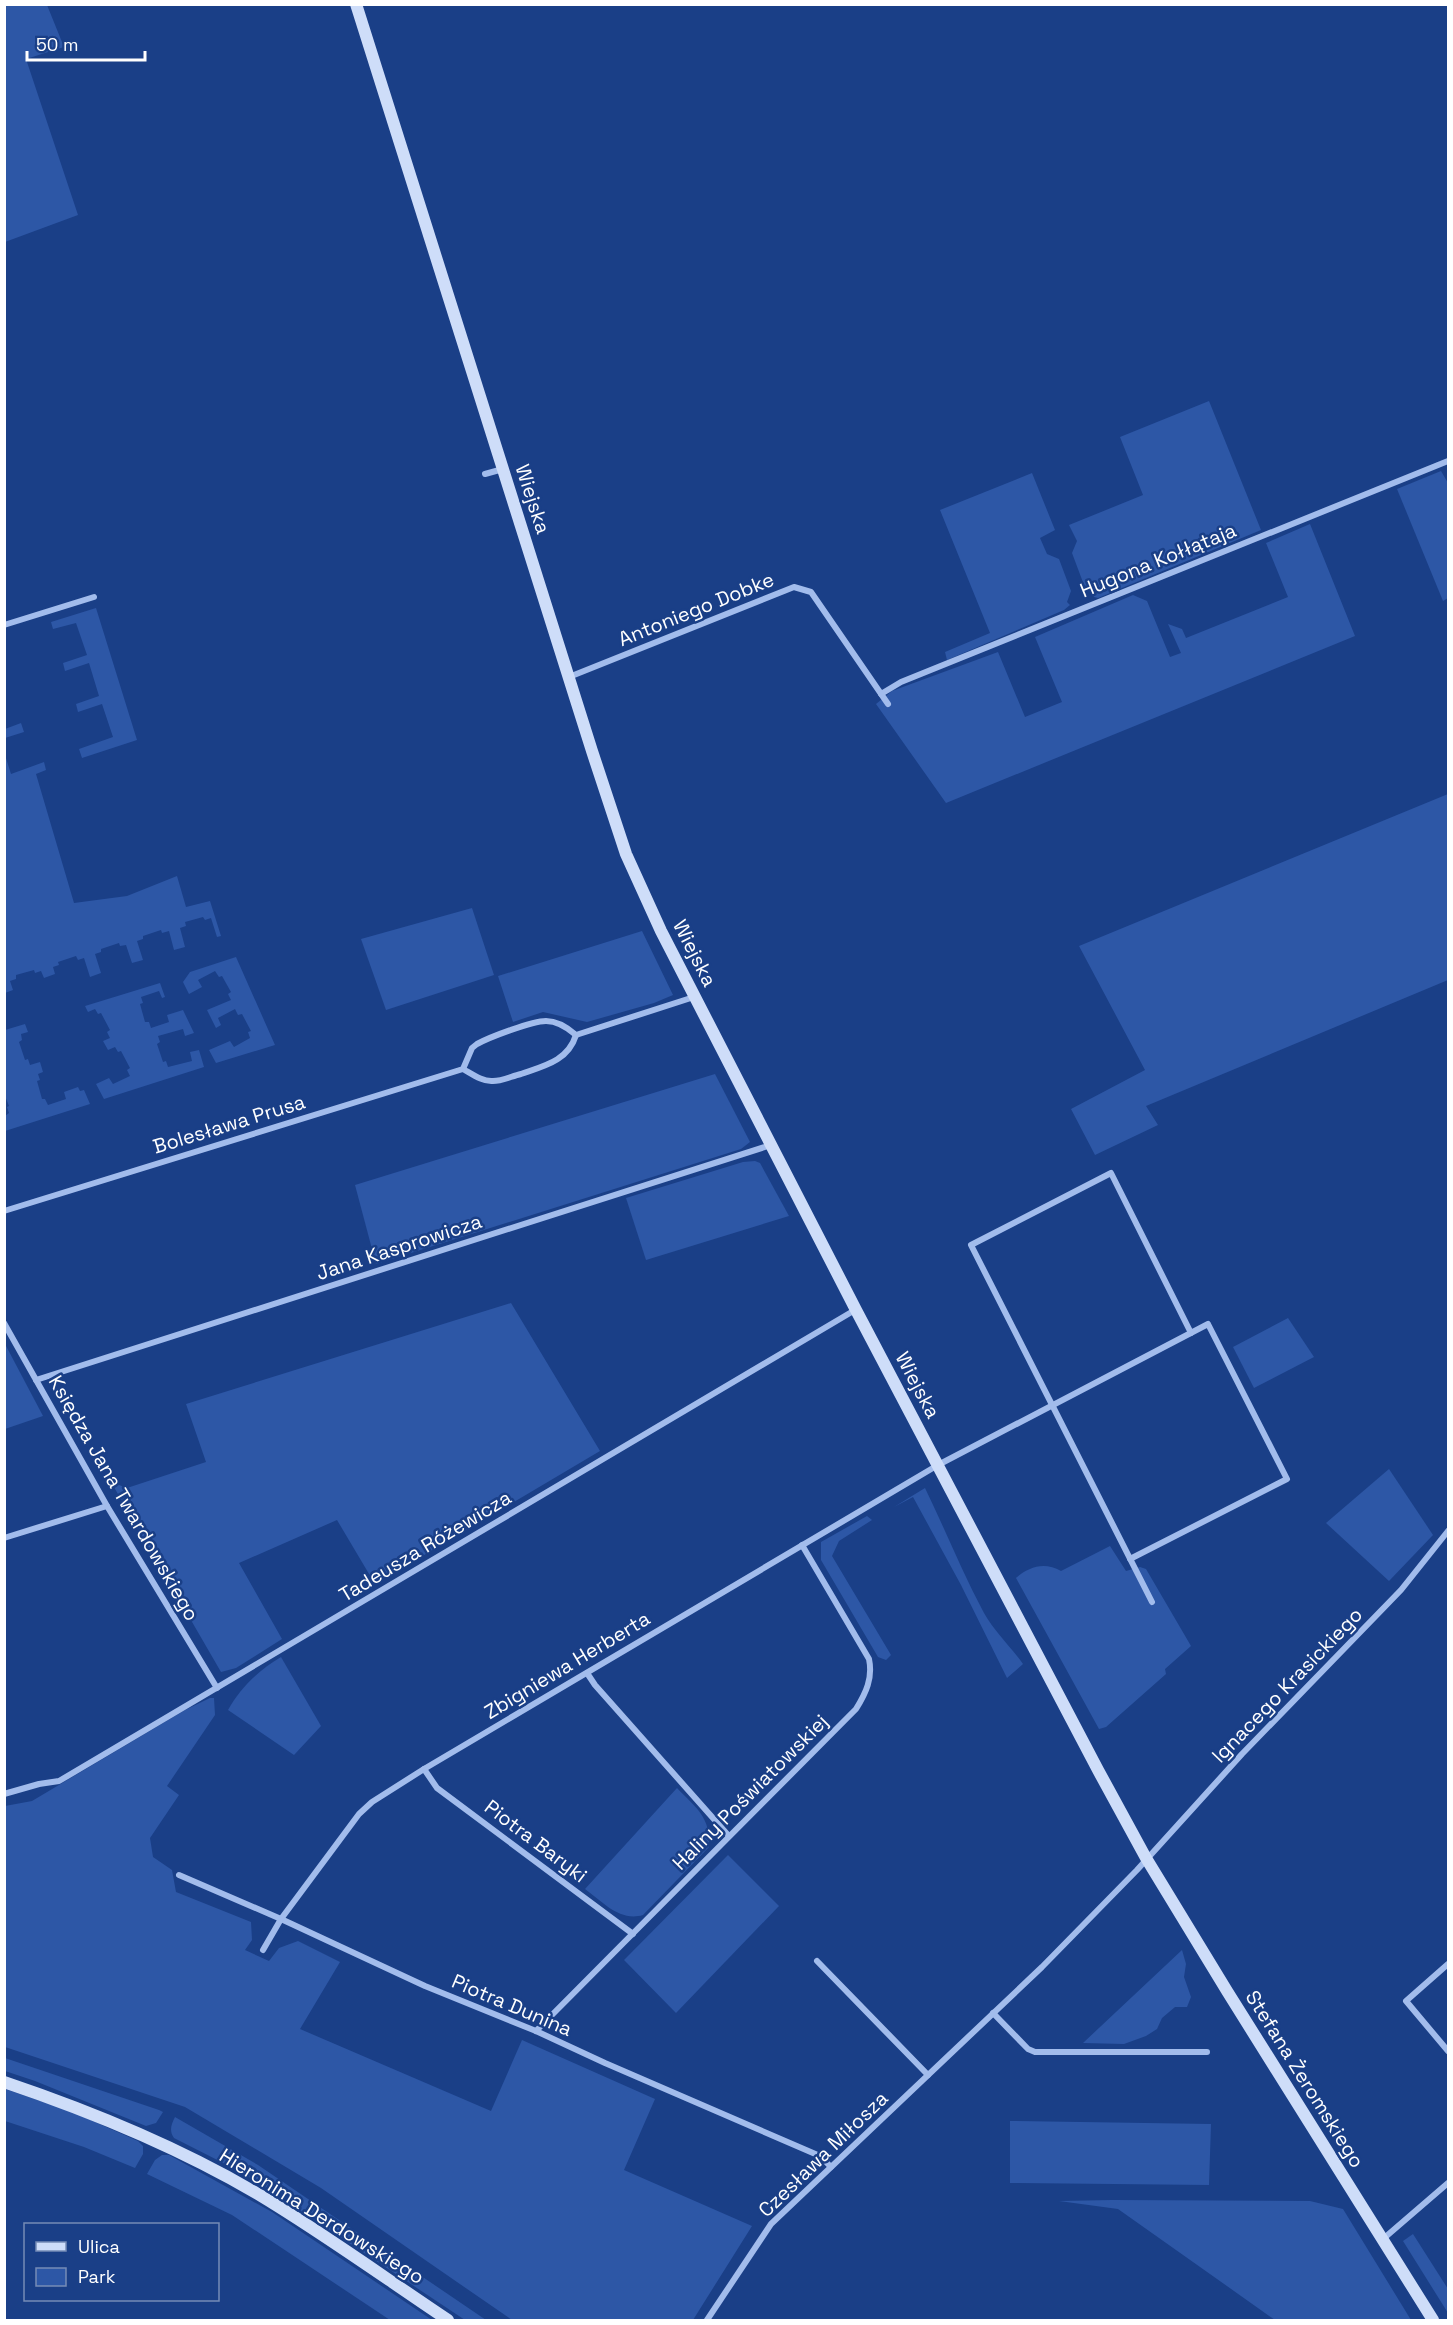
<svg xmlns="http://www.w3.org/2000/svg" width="1453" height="2325" viewBox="0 0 1453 2325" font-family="'Space Grotesk',sans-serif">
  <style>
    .green { fill: #2d57a6 }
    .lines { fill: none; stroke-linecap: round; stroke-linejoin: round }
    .street { stroke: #a2bcec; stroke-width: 6 }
    .secondary { stroke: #ceddf9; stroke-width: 12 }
    .labels { text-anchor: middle; stroke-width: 5; stroke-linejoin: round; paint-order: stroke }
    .street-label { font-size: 20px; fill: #fff; stroke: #1a3f87 }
  </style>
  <rect width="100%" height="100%" fill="#1a3f87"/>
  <g class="green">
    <path d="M5,4l42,1 17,42 -38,12 52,156 -73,27z"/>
    <path d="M1209,401l52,129 -163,68 -4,-1 -3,-5 4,-2 -11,-5 -12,-32 5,-12 -8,-16 74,-30 -23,-58z"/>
    <path d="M1441,471l7,12v115l-5,3 -46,-112z"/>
    <path d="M1032,473l23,57 -15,8 7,16 12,5 12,32 -4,11 3,3 -6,5 -117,50 -2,-8 45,-19 -50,-123z"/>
    <path d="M1310,524l45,112 -409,167 -70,-99 16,-13 106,-39 27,65 37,-15 -27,-65 98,-42 14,6 23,56 11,-4 -13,-29 14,5 4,9 102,-41 -22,-54z"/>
    <path d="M96,608l41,132 -55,18 -3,-9 34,-12 -11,-33 -24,8 -2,-8 23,-8 -10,-33 -24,8 -2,-8 24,-8 -11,-32 -23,6 -2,-7z"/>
    <path d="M21,723l3,9 -19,6v-9z"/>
    <path d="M5,755l6,19 33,-12 2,8 -10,4 38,129 53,-7 50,-20 9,31 24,-6 11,35 -4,1 -6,-19 -6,2 -2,-3 -18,5 1,4 -6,2 5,19 -11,3 -5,-19 -7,2 -1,-3 -18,6v3l-6,2 6,19 -11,3 -6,-18 -6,1 -1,-3 -18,6v3l-6,2 6,19 -11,4 -6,-19 -6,2 -2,-4 -18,6 1,3 -6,2 2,7 -11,4 -3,-7 -6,2 -1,-3 -18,5v4l-6,2 3,9 -8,3z"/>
    <path d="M1448,794v186l-302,126 12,19 -63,30 -24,-46 74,-39 -66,-124z"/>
    <path d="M472,908l22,67 -108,35 -25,-71z"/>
    <path d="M642,931l31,64 -19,8 -67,19 -44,-10 -30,10 -15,-46z"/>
    <path d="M236,957l39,88 -59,18 -7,-13 21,-9 4,6 16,-9 -2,-6 3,-1 -9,-17 -4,1 -3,-6 -17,9 3,7 -5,3 -9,-18 24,-10 -3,-6 3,-2 -9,-16 -3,1 -4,-6 -17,9 4,7 -13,7 -6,-12 7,-10z"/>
    <path d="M160,983l5,14 -3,1 -3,-7 -18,6 2,6 -3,1 5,18h4l2,6 18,-6 -2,-7 16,-5 11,23 -9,3 -2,-7 -25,7 2,6 -3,2 6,18 3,-1 2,6 24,-6 -2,-9 9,-2 5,17 -100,32 -8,-15 13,-6 4,6 17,-8 -3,-6 3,-2 -9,-17 -3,1 -3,-5 -7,3 -5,-9 7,-3 -3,-6 3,-2 -9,-17 -3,1 -3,-5 -7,3 -3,-6z"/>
    <path d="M25,1024l3,8 -7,2 1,6 -3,2 6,18 3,-1 2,6 10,-3 3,10 -5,2 2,6 -3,1 5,18h3l3,6 18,-6 -2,-7 14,-5 2,4 4,-1 6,14 -85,27v-15l4,-3 -2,-6 2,-1 -4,-10v-66z"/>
    <path d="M715,1074l35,68 -9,7 -365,115 -21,-79z"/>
    <path d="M755,1161l5,2 29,53 -143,44 -20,-62 117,-36z"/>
    <path d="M511,1303l89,148 -225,133 -38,-64 -98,43 43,76 -46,29 -15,4 -110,-190 16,6 79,-26 -20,-58z"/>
    <path d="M1288,1318l26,39 -60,31 -21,-41z"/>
    <path d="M5,1344l38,72 -38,13h-1z"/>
    <path d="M1389,1469l44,66 -44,46 -63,-58z"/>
    <path d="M925,1488c20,41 37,84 59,125 10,18 27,34 39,51l-16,14 -46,-93 -48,-88 -19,10z"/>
    <path d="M867,1516l5,4 -33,21 -7,15 59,99 -5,5 -8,-3 -57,-97v-18z"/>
    <path d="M1110,1546l16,25 14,-4 6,2 45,77 -26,23 1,5 -60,53 -7,2 -83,-151c14,-12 29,-16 45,-7z"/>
    <path d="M281,1657l40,69 -27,29 -66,-45c12,-22 31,-40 53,-53z"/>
    <path d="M210,1698h4l1,17 -48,71 12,9 -29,43 3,19 19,13 4,22 75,30 1,18 -7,10 24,11 10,-13 19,-7 42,21 -40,67 191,82 31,-71 133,59 -31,71 128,56 -59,94h-181l-191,-132 -136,-81 -180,-60v-241l27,-5 153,-91z"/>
    <path d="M677,1788c19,20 34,29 32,59l-66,68c-23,7 -40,-13 -58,-26z"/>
    <path d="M728,1855l51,51 -103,107 -52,-53z"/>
    <path d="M1182,1950l4,14 -2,13 7,20 -4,10h-12l-13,11 -5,11 -11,7 -22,8 -41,-1z"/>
    <path d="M5,2058l154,52 4,2 -7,11 -10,3 -111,-45 -30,-10z"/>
    <path d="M5,2089l65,22 68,30 5,5v8l-8,14 -51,-21 -79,-26z"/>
    <path d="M175,2117l83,48 228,155h-21l-200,-133 -26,-16 -65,-33c-5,-7 -3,-13 1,-21z"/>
    <path d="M1010,2121l201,3 -2,61 -199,-2z"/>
    <path d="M162,2155h7l103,57 160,108h-42l-158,-105 -85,-41 8,-14z"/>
    <path d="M1112,2200l198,1 33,8 68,111h-136l-157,-111 -59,-8z"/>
    <path d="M1413,2234l35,55v24l-45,-72z"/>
  </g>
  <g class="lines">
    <g class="street">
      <path d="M485,474l18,-5"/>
      <path d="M4,625l90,-28"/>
      <path d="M569,677l225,-90 17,5 77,112"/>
      <path d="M881,694l20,-12 547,-221"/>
      <path d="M463,1069c9,5 20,13 30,12 9,0 19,-5 28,-7 23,-8 47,-13 55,-39"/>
      <path d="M4,1211l459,-142 9,-21 5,-4c13,-7 55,-23 69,-23 12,0 22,7 30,14l118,-38"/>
      <path d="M4,1323l103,183 110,182"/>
      <path d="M36,1380l735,-235"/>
      <path d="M4,1538l103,-32"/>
      <path d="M1152,1602l-181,-357 140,-72 80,160"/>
      <path d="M587,1673l8,12 133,150"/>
      <path d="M424,1769l13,19 196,146"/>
      <path d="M4,1794l35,-10 20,-3 796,-471"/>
      <path d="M179,1875l102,44 144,67 111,45 69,32 215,93 11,11"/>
      <path d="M263,1950l18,-31 78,-105 13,-12 52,-33 514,-304 270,-141 79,155 -157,80"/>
      <path d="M817,1961l111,114"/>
      <path d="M1448,1964l-42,37 42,50"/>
      <path d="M993,2013l35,36 7,3h172"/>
      <path d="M536,2031l320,-322c10,-16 17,-31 13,-50l-67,-114"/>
      <path d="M1383,2239l65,-56"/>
      <path d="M707,2320l64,-96 271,-257 95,-97 105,-116 159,-164 47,-59"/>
    </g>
    <g class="secondary">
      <path d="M356,4l236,747 34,103 35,77 195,379 242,460 48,88 81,133 206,329"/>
      <path d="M4,2082c89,30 174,65 254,112 65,39 127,84 190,126"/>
    </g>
  </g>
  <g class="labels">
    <g class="street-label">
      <text transform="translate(533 499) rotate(72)" y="7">Wiejska</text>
      <text transform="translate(1158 560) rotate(-22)" y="7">Hugona Kołłątaja</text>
      <text transform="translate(696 609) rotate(-22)" y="7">Antoniego Dobke</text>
      <text transform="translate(695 953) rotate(63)" y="7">Wiejska</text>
      <text transform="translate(229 1124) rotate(-17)" y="7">Bolesława Prusa</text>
      <text transform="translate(399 1247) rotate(-18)" y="7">Jana Kasprowicza</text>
      <text transform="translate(918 1385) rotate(62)" y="7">Wiejska</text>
      <text transform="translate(124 1498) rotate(60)" y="7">Księdza Jana Twardowskiego</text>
      <text transform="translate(425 1546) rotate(-31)" y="7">Tadeusza Różewicza</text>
      <text transform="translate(567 1665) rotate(-31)" y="7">Zbigniewa Herberta</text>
      <text transform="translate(1287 1685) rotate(-46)" y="7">Ignacego Krasickiego</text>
      <text transform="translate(750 1792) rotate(-45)" y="7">Haliny Poświatowskiej</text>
      <text transform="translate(536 1841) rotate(37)" y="7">Piotra Baryki</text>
      <text transform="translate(512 2005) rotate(23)" y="7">Piotra Dunina</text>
      <text transform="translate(1305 2079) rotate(58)" y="7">Stefana Żeromskiego</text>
      <text transform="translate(823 2154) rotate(-44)" y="7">Czesława Miłosza</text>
      <text transform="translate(322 2216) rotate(32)" y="7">Hieronima Derdowskiego</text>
    </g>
  </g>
  <rect width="1453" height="2325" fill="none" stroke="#ffffff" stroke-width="12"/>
  <rect x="24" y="2223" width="195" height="78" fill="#1a3f87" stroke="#768cb7" stroke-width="1.5"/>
  <rect x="36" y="2242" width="30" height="9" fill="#ceddf9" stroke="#768cb7" stroke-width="1.5"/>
  <text x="78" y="2253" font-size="18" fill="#ffffff">Ulica</text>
  <rect x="36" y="2268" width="30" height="18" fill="#2d57a6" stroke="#768cb7" stroke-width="1.5"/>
  <text x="78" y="2283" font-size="18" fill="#ffffff">Park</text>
  <path d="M27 51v9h118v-9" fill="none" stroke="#ffffff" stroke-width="3"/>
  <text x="36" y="51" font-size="18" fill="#ffffff" stroke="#1a3f87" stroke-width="4.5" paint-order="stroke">50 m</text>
</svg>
